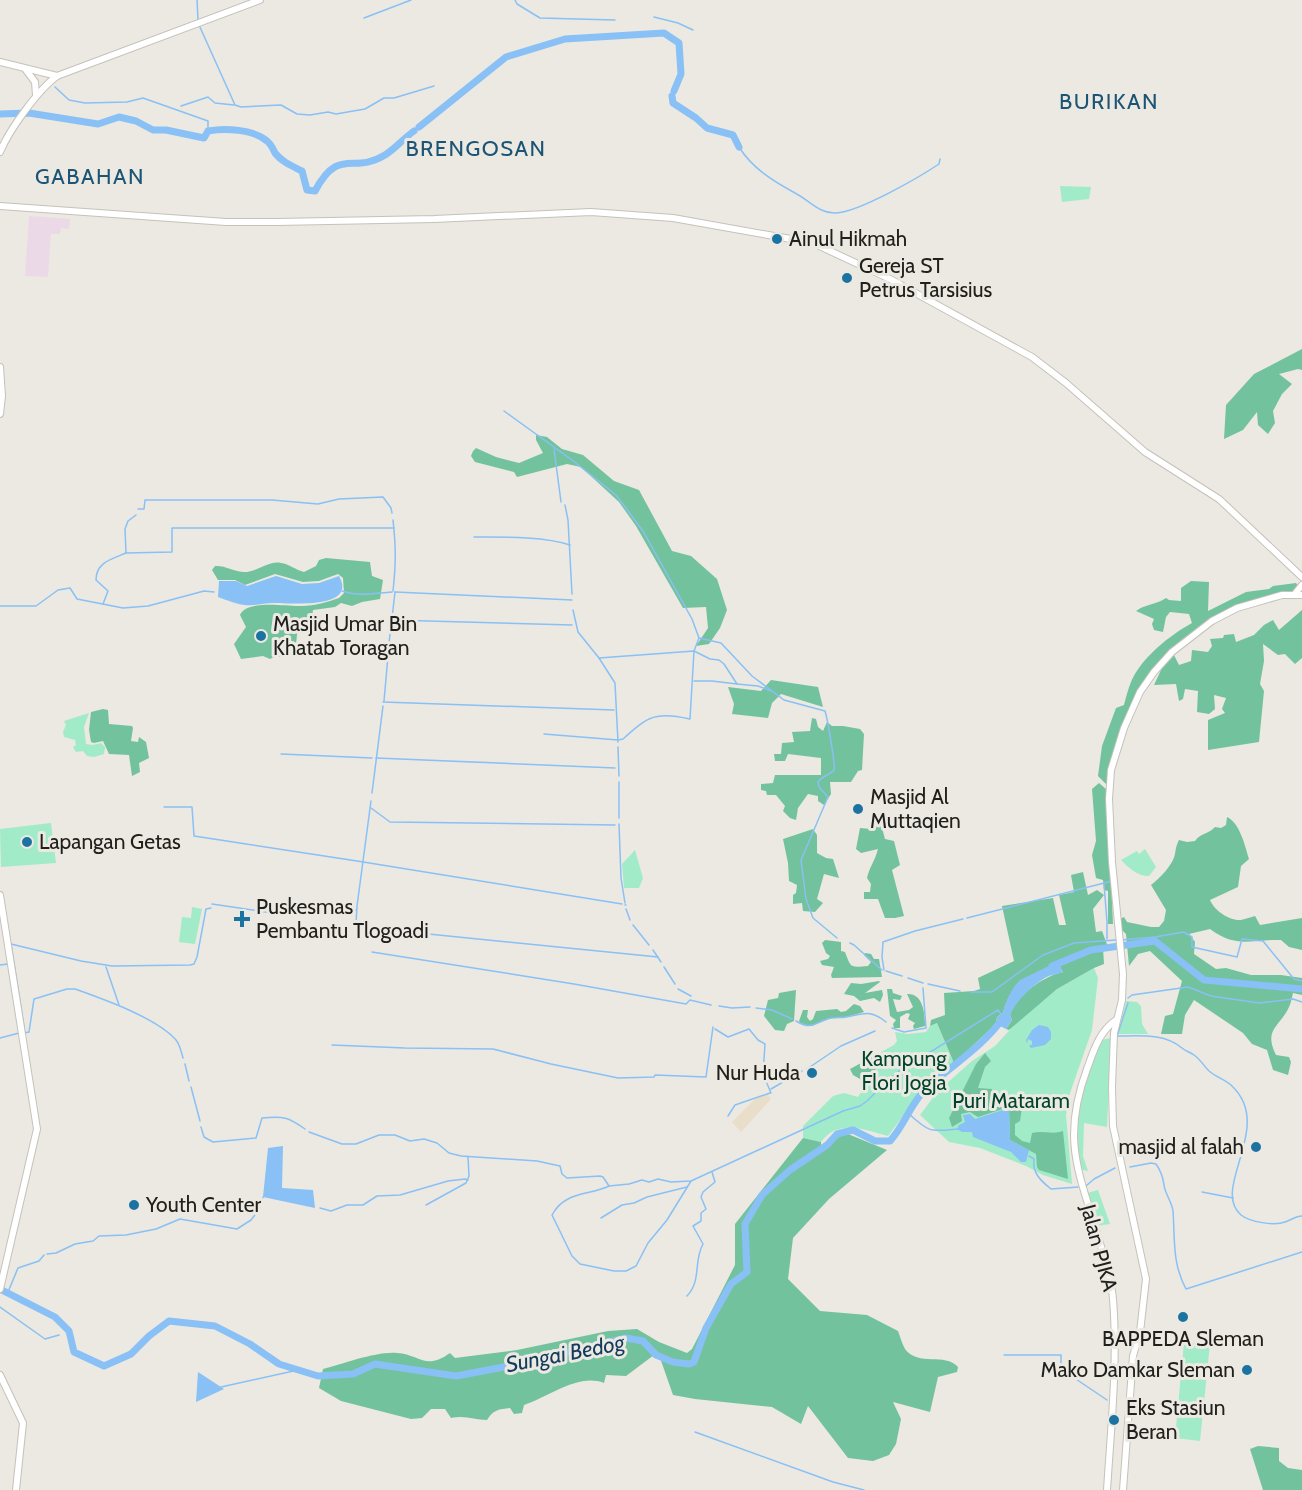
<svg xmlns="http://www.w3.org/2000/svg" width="1302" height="1490" viewBox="0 0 1302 1490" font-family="Cabin,sans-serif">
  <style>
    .commercial { fill: #ecd9e8 }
    .education { fill: #e9deca }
    .green { fill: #a2ebc8 }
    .forest { fill: #73c29e }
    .water { fill: #89c0f5 }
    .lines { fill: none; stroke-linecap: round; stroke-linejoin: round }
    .stream { stroke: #89c0f5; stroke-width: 1.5 }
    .river { stroke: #89c0f5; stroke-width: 7 }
    .major-casing { stroke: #c4c2ba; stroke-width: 8 }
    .major { stroke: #fff; stroke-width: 6 }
    .poi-dot { fill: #1c73a2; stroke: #ebe9e1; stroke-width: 2 }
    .labels { text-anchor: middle; stroke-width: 6; stroke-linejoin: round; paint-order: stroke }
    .poi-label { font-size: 21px; fill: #21201d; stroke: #ebe9e1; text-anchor: start }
    .park-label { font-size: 21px; fill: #00442d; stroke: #ebe9e1 }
    .street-label { font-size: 21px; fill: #21201d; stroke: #ebe9e1 }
    .neighbourhood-label { font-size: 22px; letter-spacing: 1.5px; fill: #1c5476; stroke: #ebe9e1 }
    .water-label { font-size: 22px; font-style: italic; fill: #123b5d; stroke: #ebe9e1 }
  </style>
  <rect width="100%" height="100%" fill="#ebe9e1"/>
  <path class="commercial" d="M29,216l41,3 -1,10 -8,-1 -1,6h-9l-3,43 -23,-1z"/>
  <path class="education" d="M768,1094l3,5 -30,33 -9,-10 26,-26z"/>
  <g class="green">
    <path d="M1060,186l31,1 -2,12 -27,3z"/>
    <path d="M89,713l-5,14 2,17 7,1 8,-2 4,4 -1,7 -10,3 -7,-1 -4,-5 -7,1 -3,-5 3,-2 -1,-5 -11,-3 -1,-5 3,-7 -2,-4z"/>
    <path d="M51,823l5,40 -55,4 -1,-38z"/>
    <path d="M1145,849l11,18 -7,9c-12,0 -20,-8 -28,-16l16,-9 2,3z"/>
    <path d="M635,850l8,28 -4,10h-15l-2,-24z"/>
    <path d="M192,907l10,2 -7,35 -16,-2 3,-25 9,1z"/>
    <path d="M1094,968l4,10 -6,52 -23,66 -3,19 6,69 -29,-9 -17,-9 -46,-18 -31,-6 -29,-27 18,-24 34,-30 23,-15 24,-26 38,-31z"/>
    <path d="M1126,1001l11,1 4,4 1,18 6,10h-30z"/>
    <path d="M937,1023l17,40 -31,26 -35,47c-22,-6 -50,-18 -67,6l-18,-4v-12l30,-30 11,-3 14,4 19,-30 -5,-10 22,-12 3,-4 -2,-9 13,2 18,-2 4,-6z"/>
    <path d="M1111,1038l-4,89 -23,-4 -1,33 5,15 -9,-2c-8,-48 4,-85 22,-129z"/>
    <path d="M1098,1190l12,34 -14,2 -12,-32z"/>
    <path d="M1184,1342l26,2 -10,97 -25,-3z"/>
  </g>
  <g class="forest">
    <path d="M1302,349v21l-4,-1 -19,5 13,10 -10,10 -9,17 2,12 -7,11 -10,-9 -1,-13 -14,18 -19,9 2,-34 28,-31z"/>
    <path d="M536,435l11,2 15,12 21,6 31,26 25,9 33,61 19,5 26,23 10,31 -7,18 -11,16 -13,2 12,-18 -2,-21 -23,1 -47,-82 -17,-24 -38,-35 -14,-3 -50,13 -3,-5 -39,-10 -4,-6 2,-5 3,-3 20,9 23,6 24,-10 -7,-13z"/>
    <path d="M326,558l44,4 2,14 11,4 -3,19 -18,3 -10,4 -11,-3 -6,4 -22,3 -2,15h-13l-3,29c-11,5 -18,1 -25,5l-7,-3 -22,3 -7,-15 12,-17 -6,-12c7,-16 47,-8 62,-9 13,0 25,-4 37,-8l5,-5 -1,-15 -5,-4 -19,7 -16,1 -28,-8 -30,11 -10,-5h-17l-6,-10 3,-4c9,-1 18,5 28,6 13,1 26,-12 38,-9 8,1 15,7 23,9l12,-6 3,-6z"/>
    <path d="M1191,581l18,1 -1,29 38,-19 23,-3 4,-3 23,-3 2,3 -1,3 -9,4 -37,8 -19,8 -40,24 -53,58 -22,47 -8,32 -2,15 -9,-9 4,-30 14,-38 8,-3c2,-8 4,-16 7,-23 10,-24 39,-47 61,-59l-3,-9 -19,-2 -4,5 -3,15 -9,-2 -2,-6 2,-5 -18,-8c9,-7 20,-6 30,-13l3,2 12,1v-13z"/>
    <path d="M1302,610v48l-7,6 -10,-10 -7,1 -15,-11 1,17 -4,23 4,7 -5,51 -51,8v-30l17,-7 -3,-4 4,-11 -12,-3 1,14 -6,5 -12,-2 1,-21 -13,-2 -2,10 -4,2 -3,-17 -22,1 8,-17 12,-13 5,10 12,-4 1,-11 16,2 4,-6 -2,-7 13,-1 1,-3 10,-1 2,8 18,-7 10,-10 9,-5 6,10z"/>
    <path d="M771,680l47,7 5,20 -42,-13 -9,9 -4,15 -36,-4 2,-10 -6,-17 33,4z"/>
    <path d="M103,709l5,1 1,14 23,2 1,2 -2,13 7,1 1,-5 7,5 3,16 -10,5 1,9 -8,4 -3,-21 -20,-1 -6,-13 -9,2 -3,-1 -2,-12 2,-18z"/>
    <path d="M812,718l4,1 2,8 5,4 4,-9 5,4h11l17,3 4,5 -2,36 -4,1 -7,11h-21l1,12 -7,11 -6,-4v-5l-10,-2 -10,14 -2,12 -6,-2 -7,-7 2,-5 -9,-11h-9l-1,-4 -5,-1v-6l12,-1 2,-8h46v-17l-33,-4 -3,7h-10l-1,-7h7l1,-11 12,-1 -2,-10 18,-1z"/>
    <path d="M1099,783l8,7 6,134h-5v-33l-4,-1 -1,-10 -7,-2 -4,-23 4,-14 -4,-52z"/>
    <path d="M1227,817c13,6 18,29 22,42l-8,7 -3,21 -28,13c4,10 19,21 31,20 5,-1 10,-3 14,-4l5,9 42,-7v32l-13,-3 -8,-7c-31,-1 -44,9 -71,-11l-21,5 6,8 -1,12 22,15 10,-1 25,7h30l21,3v17l-9,-2c-1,4 -2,10 -4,14 -9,20 -26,22 -13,48l13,2 2,5 -3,13 -15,-5 -6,-20 -15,-6 -9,-11 -49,-33 -9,15 -3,19h-21l4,-18 8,-2 9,-33 -32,-30 -12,3 -9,12 -3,-32 -5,-5 -1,-10 4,-2 3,5 24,5h8l5,-6 2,-11 -15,-25c8,-6 22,-20 24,-31 1,-6 1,-8 4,-14l8,2 8,-1c5,-8 14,-7 20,-14l6,1 5,-3z"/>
    <path d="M877,822l4,2 4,15 9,2 6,24 -8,5 12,46 -9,2h-10l-7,-19h-14v-7h6l1,-8 -4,-6c2,-10 8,-17 11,-29l-17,4 -5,-4 4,-21 11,1 1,-5z"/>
    <path d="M813,829l4,6v18l9,5 7,1 6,19 -15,-4 -7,25 6,4 -8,9 -12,-1 -1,-8 -9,1v-9l3,-2 1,-8 -8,-4 -1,-18 -5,-24z"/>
    <path d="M1083,872l5,23 9,-5 7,5 -11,14 3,23 6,-1 6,16 -5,1 1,16 -10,4 -37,21 -48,41 -3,-1 6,-9 -2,-5c6,-19 33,-39 53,-43l-6,-10c-27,15 -46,19 -54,51l-6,4 -1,7 -42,39 -17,-40 -7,3 1,-6 14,-5 -1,-22 30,-2 6,-2 -2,-11 36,-17 -12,-55 51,-8 6,27h7l-7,-30 15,-3 -3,-17z"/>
    <path d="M825,940l16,2v9l4,1c6,15 4,16 23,14l3,-4 -7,-7 1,-2 6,1 3,5h5l3,18 -50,1 -1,-3 3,-8 -12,-2 -2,-4 8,-2 2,-3 -4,-3 -4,-10z"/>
    <path d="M879,981l1,1 -15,11 17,-3 1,5 -3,7 -6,-4 -14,3 -6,-5 -10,-2 7,-11 10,1z"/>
    <path d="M887,989h5l1,4 9,3 -2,4 -7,-1 4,13 12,-2 4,-3 -6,-13c16,-1 18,19 18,32l-11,3 -1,-3 2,-3 -7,-4 2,-5 -3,-1 -7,4v11h-6l-1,-4 3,-4 -6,-4z"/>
    <path d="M796,990l-2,31 -7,3 -3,7 -9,-1 -11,-14 4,-16 10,-2 1,-5z"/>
    <path d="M854,1004l6,2 4,6 -21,6h-12l-19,8 -11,-2 -2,-3 4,-11h5l-1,7 3,4 3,-2 3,-8 21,-2 4,3 5,-1z"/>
    <path d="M985,1053l6,8 -6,6 -7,21 14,1 1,8 18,3 11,8 -2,13 -5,3v11l7,6 8,2 2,-10c10,-3 21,2 31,-2l5,48 -29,-9 -2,-3 -1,-13 -26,-14 -1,-33 -31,10 -8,-5 -9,2 1,7 -10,6 -3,-9 27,-54z"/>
    <path d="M872,1057l5,10 -14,21 -3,-9 -7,-4 -3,-6z"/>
    <path d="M848,1134l39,16 -58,49 -36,39 -5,41 32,32 47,4 31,16c2,5 4,13 7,18 13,18 40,3 53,18l-1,5 -19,5 -8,35 -37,-10 8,17 -5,25 -7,11 -16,6 -25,-3 -40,-52 -7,18 -29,-17 -77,-8 -22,-4 -15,-43 -32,24 -20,-1 -2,8c-26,-10 -55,14 -80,22l-2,8 -8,1 -4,-6c-11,1 -17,2 -23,12 -13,0 -21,-5 -36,-2l-6,-9h-14l-9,9 -11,1 -70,-18 -22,-13 4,-19c20,-5 54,-18 74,-16 22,1 28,18 53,0l5,5 62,-8 91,-19 29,-2 22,13 28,11 5,-4 43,-84v-41l68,-86 18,4v3l5,3 14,-12z"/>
    <path d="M1258,1446l21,2v13l9,7 14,2v20h-39l-13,-41z"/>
  </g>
  <g class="water">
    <path d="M276,576l26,8 17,-1 20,-7c19,34 -49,27 -66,27 -10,0 -18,3 -28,2 -10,-1 -18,-5 -27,-8l1,-16h17l11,5z"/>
    <path d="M1057,962l6,10c-5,2 -11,3 -14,4 -13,5 -35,27 -39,39l2,5 -6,9 -10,-5 1,-7 6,-4c3,-12 8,-24 17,-33z"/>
    <path d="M1039,1025l9,2 3,5v7l-6,6 -14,3 -2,-3h3v-4l-4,-2 -1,4 -1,-3 6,-10z"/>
    <path d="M1009,1108l1,32 19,10 -3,12h-5l-10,-10 -38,-15 -1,-5h-10l-5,-3 2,-4 6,-3 -2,-7 7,-1 5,5z"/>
    <path d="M283,1146l-1,42 31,2 2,18 -52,-11 5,-49z"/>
    <path d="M198,1372l23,15 3,2 -28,13z"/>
  </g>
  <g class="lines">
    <g class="stream">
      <path d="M197,0l1,20"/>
      <path d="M515,0l2,4 23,14 75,2"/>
      <path d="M654,17l24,6 15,7"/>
      <path d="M364,18l47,-18"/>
      <path d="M199,25l36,80 6,2 40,-2 16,9 13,1 18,-3 8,2 29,-5 19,-11h10l40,-12"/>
      <path d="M55,87l14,13 16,3 42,-1 16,-4 65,23v10"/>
      <path d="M181,106l27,-9 7,6 19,2"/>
      <path d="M739,147c13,21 34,34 56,46 14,7 24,21 41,20 23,-1 82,-35 103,-49l1,-5"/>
      <path d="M504,411l68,49 44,35 27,36 49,88 7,19 -5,13 -4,68c-34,-8 -42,-3 -67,20l-5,1 -74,-6"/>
      <path d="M554,449l7,53"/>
      <path d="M565,505l3,15 4,74"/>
      <path d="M138,509h6l1,-9h127l46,4 21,-5 44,-2 8,11 1,5"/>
      <path d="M474,537c28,0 70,-1 96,8"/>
      <path d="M126,553l46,-1v-24h222"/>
      <path d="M342,591c17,6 33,2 50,1"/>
      <path d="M393,591c3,-27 3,-44 0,-71"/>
      <path d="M395,592l177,8"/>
      <path d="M103,604l5,-13 -12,-11c0,-18 16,-21 30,-27l-1,-24 3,-8 8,-6"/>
      <path d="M0,606h36l22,-16 12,-2 7,11 46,9 25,-2 56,-15 10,1"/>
      <path d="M573,610l5,22 21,26"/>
      <path d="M392,618l3,-26"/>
      <path d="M391,620l181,5"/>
      <path d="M699,638l22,5 31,33 32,24 41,11c2,6 11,56 9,59 -4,5 -12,6 -16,12l1,5 9,10 -27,63 5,39 7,19 24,20"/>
      <path d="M737,684l21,2 13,5"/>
      <path d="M384,701l7,-79"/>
      <path d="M383,702l231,8"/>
      <path d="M618,742l-3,-59 -16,-25 95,-7 16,8 9,1 5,4 13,20 -25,-3h-18"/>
      <path d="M618,747l1,29"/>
      <path d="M281,754l91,4"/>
      <path d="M376,758l239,10"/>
      <path d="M619,782v36"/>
      <path d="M372,793l11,-87"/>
      <path d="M371,801l-14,105 -1,17 3,4 299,30"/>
      <path d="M164,807h28l2,29 163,25 265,43"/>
      <path d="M371,808l19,14 225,3"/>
      <path d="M619,824l2,54 4,25"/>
      <path d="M1104,884l3,38v17"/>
      <path d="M212,904l60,9 22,-1 19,-4 43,2"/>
      <path d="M625,905h1"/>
      <path d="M626,909l4,11"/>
      <path d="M967,918l145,-37"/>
      <path d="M633,925l16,20"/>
      <path d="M1121,940l34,-3 29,-5 8,5v10l45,10 5,-18 21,2 31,38 8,2"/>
      <path d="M850,943l4,2 28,25"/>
      <path d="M653,950l8,12"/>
      <path d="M372,952l202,32 112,20 4,-4 21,5"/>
      <path d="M0,965l8,-1"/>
      <path d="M106,967l13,38"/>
      <path d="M664,967l11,17"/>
      <path d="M884,970l-2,-13 1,-15 32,-11 48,-12"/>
      <path d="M886,971l16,5"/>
      <path d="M908,978l15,5"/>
      <path d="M928,984l32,7"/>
      <path d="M678,989l13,7"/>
      <path d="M971,992h21l51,-37 31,-12 42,-3"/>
      <path d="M1128,998l4,-3 56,-8 23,9 48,7 34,-4 9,3"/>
      <path d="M719,1006l13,2 18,-1"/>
      <path d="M756,1008l16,2 20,9"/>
      <path d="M796,1021c18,11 20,-1 36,-3 5,-1 10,0 14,-1 18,-3 24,-8 40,5"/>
      <path d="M892,1028l12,4 22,-4 -3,-40"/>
      <path d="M715,1029l13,8 21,-8 9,11 7,4 -2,30 8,19"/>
      <path d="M24,1033l5,-1 5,-33 33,-10h8c28,10 82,29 101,51 4,5 5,11 7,18"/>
      <path d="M25,1033l-14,-89 70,17 31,5 78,-1 4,-1 3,-7 9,-48 5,-1"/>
      <path d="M1117,1036c24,0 47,-3 65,12 3,3 8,4 12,7 6,4 10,11 15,16 7,6 17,9 23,15 43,41 -22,102 9,129 9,7 33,11 44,7 7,-2 10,-6 17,-6"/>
      <path d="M1117,1036l11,-33"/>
      <path d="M0,1038l19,-5"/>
      <path d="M332,1045l73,3 88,1 58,15 67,14 36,-1 1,-2 51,2 7,-50"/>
      <path d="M185,1064l4,17"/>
      <path d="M807,1069l34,-23 34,-15"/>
      <path d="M191,1087l9,34"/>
      <path d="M771,1089l31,-18"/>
      <path d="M909,1114c22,20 22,17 50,15"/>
      <path d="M728,1116l7,-11 35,-12"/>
      <path d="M201,1127l3,10 9,5 43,-4 6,-20c22,-2 26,-1 43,11"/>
      <path d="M309,1132l33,12h14l23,-9h16l15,6 14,-2 13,4 12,10 12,3 76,5 23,5 2,8 5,4 33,-2 3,1 6,9 20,-2 13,-4 7,2 9,-3 13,3 20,-1 152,-70 17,-5 7,-5 21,-21 10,-8 100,-62 3,4"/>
      <path d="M1029,1156l5,3c-2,14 7,22 17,30l27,-2"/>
      <path d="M1130,1167l21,-4 5,1c5,7 7,13 8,21 1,9 8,17 9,26 2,28 -1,52 13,78l116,-37"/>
      <path d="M609,1186c-21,10 -44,5 -57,29l20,41 8,8 34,7h12l10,-5 12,-23 19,-23 24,-39"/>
      <path d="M1086,1186l8,-7 21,-11"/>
      <path d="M1202,1192l31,6"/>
      <path d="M426,1205l40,-22 3,-7 -1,-19"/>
      <path d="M320,1208l11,3 16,-6h16l14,-9 23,-1 48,-14 17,-2 3,1"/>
      <path d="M601,1218l21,-13 12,-2 13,-6 40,-10"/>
      <path d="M47,1254l9,-1 19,-9 18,-3 6,-5 27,-1 30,-6 24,-10 57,10 14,-9 7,-9 5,-14"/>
      <path d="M8,1292l10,-24 21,-7 5,-6"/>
      <path d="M687,1296c15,-16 6,-34 16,-52l-10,-18 8,-5v-8l5,-4 -5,-12 2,-5 12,-10 -3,-10"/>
      <path d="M0,1307l45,32 14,-4"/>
      <path d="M1004,1355h57v14l46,31"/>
      <path d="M221,1387l77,-17"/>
      <path d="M695,1432l138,50 31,8"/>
    </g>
    <g class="river">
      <path d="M672,96l1,7 23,15 11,10 26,7 6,12"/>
      <path d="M0,114l29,-1 69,11 21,-7 17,4 17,9h13l38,8 4,-7c17,-3 45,-2 59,10 4,3 6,8 8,12 7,9 17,13 27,18l5,19 8,1c24,-45 37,-16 70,-36 10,-6 19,-17 29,-24"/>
      <path d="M419,127l87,-70 59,-18 99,-6 15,10 2,31 -7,17"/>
      <path d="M1052,966l39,-16 64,-9 49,39 98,9"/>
      <path d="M0,1289l55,28 14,14 5,21 30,14 27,-12 18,-18 20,-15 46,5 35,18 29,20 39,12 35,-2 22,-10 81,12 48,-9 122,-29 17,3 13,14 17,7 16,2 5,-2 12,-34 25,-44 16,-12 -2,-48 17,-29 28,-25 37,-25 10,-11 16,-4 22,11h15c14,-15 20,-36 34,-50 26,-25 58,-43 79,-73"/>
    </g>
    <g class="major-casing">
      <g id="major">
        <path d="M0,62l57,14"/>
        <path d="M26,70l9,12 1,13"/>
        <path d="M0,152c9,-22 38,-62 57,-76l203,-76"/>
        <path d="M0,206l226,16h51l157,-3 157,-7 82,6 140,25 77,36 142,78 34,26 79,69 74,47 83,78"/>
        <path d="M0,367l2,29 -2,18"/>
        <path d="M1294,595l8,-10"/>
        <path d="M0,895l37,234 -37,160"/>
        <path d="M0,1375l23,48 -7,67"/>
        <path d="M1107,1490c4,-63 11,-128 6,-191 -1,-15 -6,-30 -10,-45 -19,-73 -45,-107 -16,-185 7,-19 12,-37 29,-49"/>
        <path d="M1123,1490l10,-134 7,-24 6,-53 -33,-153 -1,-39 2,-54 8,-33 1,-26 -11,-112 -3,-63 2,-29 13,-42 16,-36 14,-20 18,-20 40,-31 25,-13 45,-13h20"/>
      </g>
    </g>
    <use href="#major" class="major"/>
  </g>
  <g class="poi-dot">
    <circle cx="777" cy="239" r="6"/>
    <circle cx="847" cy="278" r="6"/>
    <circle cx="261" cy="636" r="6"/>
    <circle cx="858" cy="809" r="6"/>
    <circle cx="27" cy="842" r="6"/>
    <path d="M239 910h6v6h6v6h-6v6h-6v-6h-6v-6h6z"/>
    <circle cx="812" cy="1073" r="6"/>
    <circle cx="1256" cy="1147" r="6"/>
    <circle cx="134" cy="1205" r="6"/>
    <circle cx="1183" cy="1317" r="6"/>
    <circle cx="1247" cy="1370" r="6"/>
    <circle cx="1114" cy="1420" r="6"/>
  </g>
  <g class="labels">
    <g class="poi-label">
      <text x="789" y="246">Ainul Hikmah</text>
      <text x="859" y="273">Gereja ST<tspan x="859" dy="24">Petrus Tarsisius</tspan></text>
      <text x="273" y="631">Masjid Umar Bin<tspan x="273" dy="24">Khatab Toragan</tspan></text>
      <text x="870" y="804">Masjid Al<tspan x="870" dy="24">Muttaqien</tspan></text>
      <text x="39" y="849">Lapangan Getas</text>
      <text x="256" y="914">Puskesmas<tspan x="256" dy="24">Pembantu Tlogoadi</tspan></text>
      <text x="800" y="1080" text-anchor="end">Nur Huda</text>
      <text x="1244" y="1154" text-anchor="end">masjid al falah</text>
      <text x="146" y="1212">Youth Center</text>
      <text x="1183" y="1346" text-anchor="middle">BAPPEDA Sleman</text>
      <text x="1235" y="1377" text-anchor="end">Mako Damkar Sleman</text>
      <text x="1126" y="1415">Eks Stasiun<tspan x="1126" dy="24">Beran</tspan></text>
    </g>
    <g class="park-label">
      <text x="904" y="1066">Kampung<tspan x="904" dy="24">Flori Jogja</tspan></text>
      <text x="1011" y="1108">Puri Mataram</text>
    </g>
    <g class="street-label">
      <text transform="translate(1099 1248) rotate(75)" y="7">Jalan PJKA</text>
    </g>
    <g class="neighbourhood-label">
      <text x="1109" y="109">BURIKAN</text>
      <text x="476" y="156">BRENGOSAN</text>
      <text x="90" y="184">GABAHAN</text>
    </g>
    <g class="water-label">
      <text transform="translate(565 1353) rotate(-11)" y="8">Sungai Bedog</text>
    </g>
  </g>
</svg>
